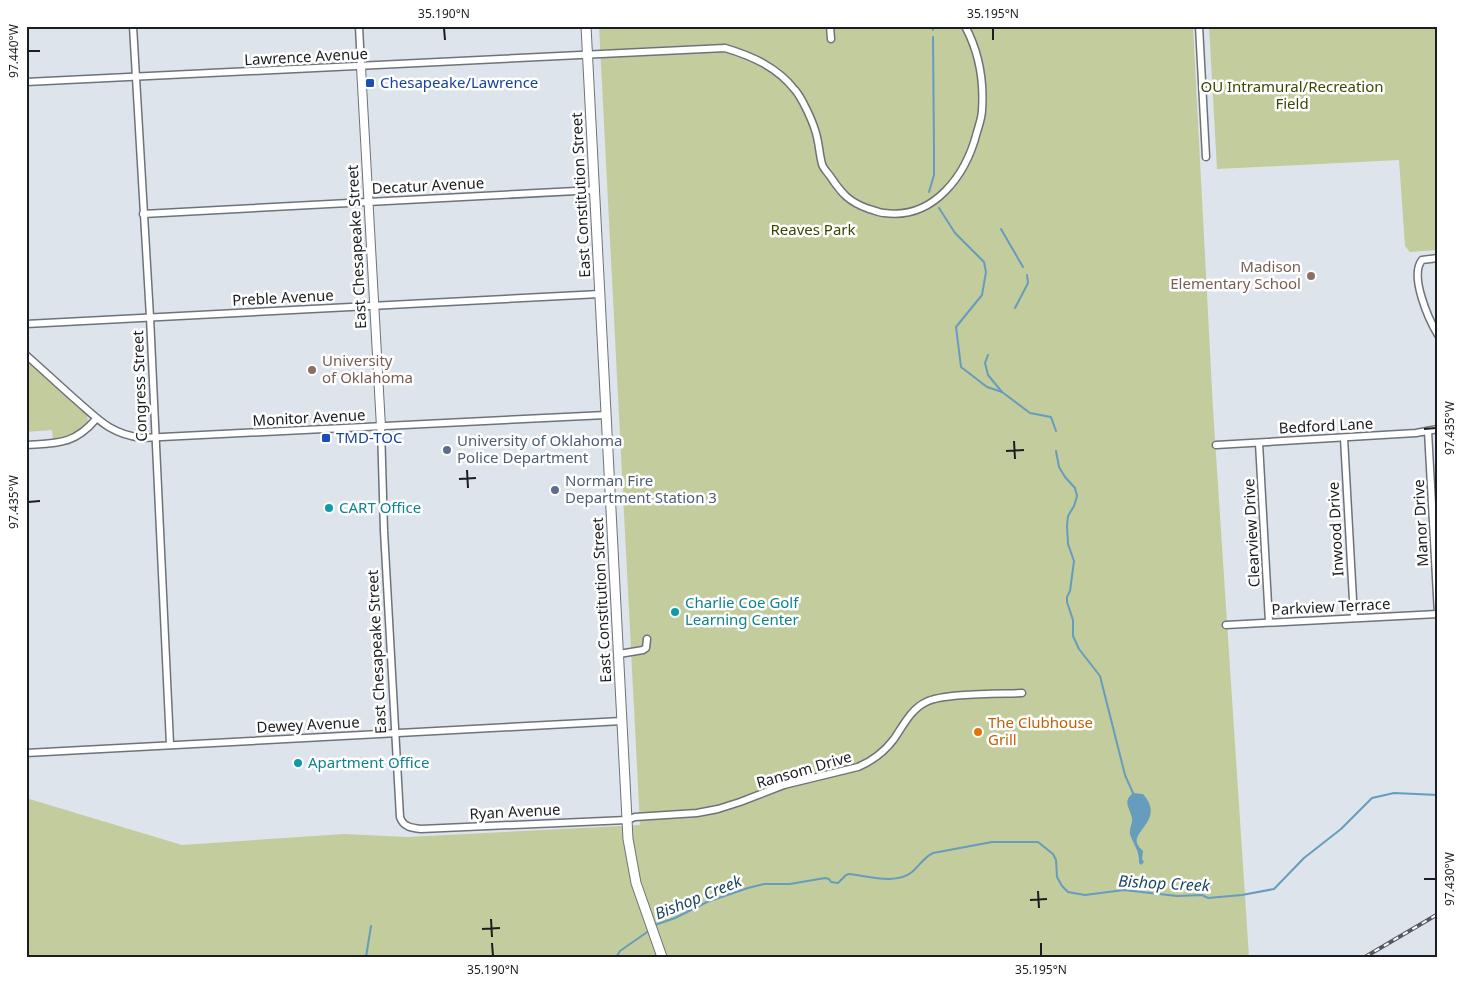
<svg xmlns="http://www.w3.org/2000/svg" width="1464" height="983" viewBox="0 0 1464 983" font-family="'Noto Sans',sans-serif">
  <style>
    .green { fill: #c3cc9d }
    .water { fill: #669cbd }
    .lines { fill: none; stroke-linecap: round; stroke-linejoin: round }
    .stream { stroke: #669cbd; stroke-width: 2 }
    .minor-casing { stroke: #6d737a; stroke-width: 9 }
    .tertiary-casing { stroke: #6d737a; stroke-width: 10 }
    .secondary-casing { stroke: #6d737a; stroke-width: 11 }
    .minor { stroke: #fff; stroke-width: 6 }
    .tertiary { stroke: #fff; stroke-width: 8 }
    .secondary { stroke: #fff; stroke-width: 9 }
    .rail-casing { stroke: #55585d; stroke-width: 4 }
    .rail { stroke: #fff; stroke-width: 2; stroke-dasharray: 5.5; stroke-linecap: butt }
    .ticks { fill: none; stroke: #1b1d20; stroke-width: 2 }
    .transit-dot { fill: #1a4fb4; stroke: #fff; stroke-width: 2 }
    .education-dot { fill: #8d6e63; stroke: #fff; stroke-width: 2 }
    .service-dot { fill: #5c6f8a; stroke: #fff; stroke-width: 2 }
    .culture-dot { fill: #0f9aa8; stroke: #fff; stroke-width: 2 }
    .food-dot { fill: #e8710a; stroke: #fff; stroke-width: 2 }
    .labels { text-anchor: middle; stroke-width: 5; stroke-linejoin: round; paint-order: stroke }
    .street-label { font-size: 15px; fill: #1b1d20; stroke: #fff }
    .transit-label { font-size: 15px; fill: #164399; stroke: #fff; text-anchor: start }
    .park-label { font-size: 15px; fill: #3d4502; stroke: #fff }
    .education-label { font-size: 15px; fill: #785e54; stroke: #fff; text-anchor: end }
    .service-label { font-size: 15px; fill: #4e5e75; stroke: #fff; text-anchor: start }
    .culture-label { font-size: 15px; fill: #0d838f; stroke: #fff; text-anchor: start }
    .food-label { font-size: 15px; fill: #c56008; stroke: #fff; text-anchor: start }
    .water-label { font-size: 16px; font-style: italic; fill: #1c4760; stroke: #fff }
    .neatline { fill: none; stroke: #1b1d20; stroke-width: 2 }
    .ticks-label { font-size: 12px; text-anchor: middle; fill: #1b1d20 }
  </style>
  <rect width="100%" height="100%" fill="#dee4ec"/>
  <g class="green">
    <path d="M599,26h594l20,383 36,548h-1223v-159l156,47 162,-11 63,3 233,-12z"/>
    <path d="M1209,26h229v224l-28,2 -5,-6 -6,-86 -182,9z"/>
    <path d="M26,360l61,55 1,7c-7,12 -21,17 -35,18l-1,-10 -26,2z"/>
  </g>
  <path class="water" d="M1133,793l10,1c23,26 -13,37 -5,51 1,3 4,4 5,6l-1,8 2,3 -3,3 -2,-2c1,-12 -6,-19 -9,-29 -1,-6 3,-11 2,-16 -2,-11 -10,-16 1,-25z"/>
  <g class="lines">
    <g class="stream">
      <path d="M933,26v4"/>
      <path d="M929,192l5,-17v-25l-1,-113"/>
      <path d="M939,208l16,25 29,29 2,10 -4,23 -26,32 5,40 26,20 15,5"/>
      <path d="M1001,229l22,38"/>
      <path d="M1015,308l13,-25 -1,-8"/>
      <path d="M988,355l-3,8 3,12 14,17 28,21 21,4 5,14"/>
      <path d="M1056,451l3,16 6,10 10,11 2,8 -3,10 -6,10 -1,10 1,18 6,17 -4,30 -3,6v5l6,18v16l6,13 21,27 25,99 8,18"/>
      <path d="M655,925l20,-7 32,-16 41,-14 16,-4h26l35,-6 4,1 2,3 7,1 8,-8 3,-1c19,2 47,11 63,-2 7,-6 12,-15 21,-19l59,-11h46l15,12 3,6 1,17 5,9 6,6 17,3 39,-5 53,6 25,-1 6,3 34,-3 32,-6 30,-31 37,-29 31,-31 22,-5 44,2"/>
      <path d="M366,957l5,-31"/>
      <path d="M616,957l4,-6 30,-21"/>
    </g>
    <g class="minor-casing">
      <g id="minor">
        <path d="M133,26l17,291 20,427"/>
        <path d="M359,26l2,41"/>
        <path d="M830,26l1,13"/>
        <path d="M1199,26l7,131"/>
        <path d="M26,82l699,-34c27,8 52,19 70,42 7,8 17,30 20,40 4,11 4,23 7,34 1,4 5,8 8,12 12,18 19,26 39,33 5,1 10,4 15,4 50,7 82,-38 93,-81 2,-7 5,-15 5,-22 2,-29 -3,-58 -17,-84"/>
        <path d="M143,214l452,-24"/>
        <path d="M1438,258l-16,2c-13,16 7,60 16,75"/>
        <path d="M26,324l574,-30"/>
        <path d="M26,355c17,15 33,30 50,45 22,19 34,34 66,38l464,-23"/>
        <path d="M381,427l3,104 16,286c3,10 12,11 21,12l206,-9 8,-3 62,-4 21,-4 22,-7 44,-17 74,-18c14,-6 27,-16 36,-28 9,-13 17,-30 32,-37 17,-9 74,-8 96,-9"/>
        <path d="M1344,438l10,180"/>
        <path d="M1259,443l10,179"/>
        <path d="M26,445c31,-2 48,0 70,-26"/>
        <path d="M1216,445l200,-12 22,-4"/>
        <path d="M1226,625l212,-11 -10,-183"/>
        <path d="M619,654l24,-4 3,-2 1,-9"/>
        <path d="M26,753l596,-32"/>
      </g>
    </g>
    <g class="tertiary-casing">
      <path id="tertiary" d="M361,67l20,360"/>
    </g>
    <g class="secondary-casing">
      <path id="secondary" d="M586,26l42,813 8,44 26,74"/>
    </g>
    <use href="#minor" class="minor"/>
    <use href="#tertiary" class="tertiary"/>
    <use href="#secondary" class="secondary"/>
    <g class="rail-casing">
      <path id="rail" d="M1365,957l73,-43"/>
    </g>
    <use href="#rail" class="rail"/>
  </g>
  <path class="ticks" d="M444,28l1,12M993,28v12M28,51h12M1424,429l12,-1M1014,441l1,18M1006,451l18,-1M467,470l1,18M459,479l17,-1M28,502l12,-1M1424,879h12M1038,891l1,17M1030,900l17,-1M491,919l1,18M482,929l18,-1M492,943l1,13M1041,943v13"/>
  <g class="transit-dot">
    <rect x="365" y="78" width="10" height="10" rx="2.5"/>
    <rect x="321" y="433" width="10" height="10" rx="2.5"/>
  </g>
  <g class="education-dot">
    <circle cx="1311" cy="276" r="5"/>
    <circle cx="312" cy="370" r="5"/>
  </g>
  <g class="service-dot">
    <circle cx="447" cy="450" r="5"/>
    <circle cx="555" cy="490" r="5"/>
  </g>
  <g class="culture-dot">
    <circle cx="329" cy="508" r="5"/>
    <circle cx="675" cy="612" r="5"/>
    <circle cx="298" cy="763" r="5"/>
  </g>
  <circle class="food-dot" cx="978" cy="732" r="5"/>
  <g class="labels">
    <g class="street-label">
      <text transform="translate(306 57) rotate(-3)" y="5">Lawrence Avenue</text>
      <text transform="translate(428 186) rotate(-3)" y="5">Decatur Avenue</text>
      <text transform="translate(581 195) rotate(-93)" y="5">East Constitution Street</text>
      <text transform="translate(357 247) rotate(-93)" y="5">East Chesapeake Street</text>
      <text transform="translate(283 298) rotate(-3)" y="5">Preble Avenue</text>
      <text transform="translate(140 386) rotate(-92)" y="5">Congress Street</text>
      <text transform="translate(309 418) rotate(-3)" y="5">Monitor Avenue</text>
      <text transform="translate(1326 426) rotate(-3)" y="5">Bedford Lane</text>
      <text transform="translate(1421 523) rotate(-93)" y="5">Manor Drive</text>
      <text transform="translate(1336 529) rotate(-93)" y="5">Inwood Drive</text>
      <text transform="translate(1252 533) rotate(-93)" y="5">Clearview Drive</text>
      <text transform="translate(602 600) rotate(-93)" y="5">East Constitution Street</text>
      <text transform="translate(1331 607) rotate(-3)" y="5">Parkview Terrace</text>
      <text transform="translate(377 652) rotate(-93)" y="5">East Chesapeake Street</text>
      <text transform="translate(308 725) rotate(-3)" y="5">Dewey Avenue</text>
      <text transform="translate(804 770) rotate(-16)" y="5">Ransom Drive</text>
      <text transform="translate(515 812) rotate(-3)" y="5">Ryan Avenue</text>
    </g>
    <g class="transit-label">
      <text x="380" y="88">Chesapeake/Lawrence</text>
      <text x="336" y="443">TMD-TOC</text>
    </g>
    <g class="park-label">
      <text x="1292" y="92">OU Intramural/Recreation<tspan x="1292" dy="17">Field</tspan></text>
      <text x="813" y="235">Reaves Park</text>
    </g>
    <g class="education-label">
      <text x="1301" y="272">Madison<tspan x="1301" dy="17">Elementary School</tspan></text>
      <text x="322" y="366" text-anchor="start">University<tspan x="322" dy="17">of Oklahoma</tspan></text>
    </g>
    <g class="service-label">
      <text x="457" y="446">University of Oklahoma<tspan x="457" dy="17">Police Department</tspan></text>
      <text x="565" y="486">Norman Fire<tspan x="565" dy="17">Department Station 3</tspan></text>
    </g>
    <g class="culture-label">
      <text x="339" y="513">CART Office</text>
      <text x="685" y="608">Charlie Coe Golf<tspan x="685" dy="17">Learning Center</tspan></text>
      <text x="308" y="768">Apartment Office</text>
    </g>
    <g class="food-label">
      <text x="988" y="728">The Clubhouse<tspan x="988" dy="17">Grill</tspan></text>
    </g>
    <g class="water-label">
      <text transform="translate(1164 883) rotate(3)" y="6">Bishop Creek</text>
      <text transform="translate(698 897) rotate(-22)" y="6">Bishop Creek</text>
    </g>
  </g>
  <rect width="1464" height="983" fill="none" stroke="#ffffff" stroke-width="55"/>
  <rect x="28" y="28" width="1408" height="928" class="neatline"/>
  <g class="ticks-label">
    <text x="444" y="18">35.190°N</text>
    <text x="993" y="18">35.195°N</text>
    <text transform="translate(14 51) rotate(-90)" y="4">97.440°W</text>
    <text transform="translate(1450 428) rotate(-90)" y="4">97.435°W</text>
    <text transform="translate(14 502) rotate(-90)" y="4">97.435°W</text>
    <text transform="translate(1450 879) rotate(-90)" y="4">97.430°W</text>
    <text x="493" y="974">35.190°N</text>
    <text x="1041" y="974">35.195°N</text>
  </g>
</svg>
